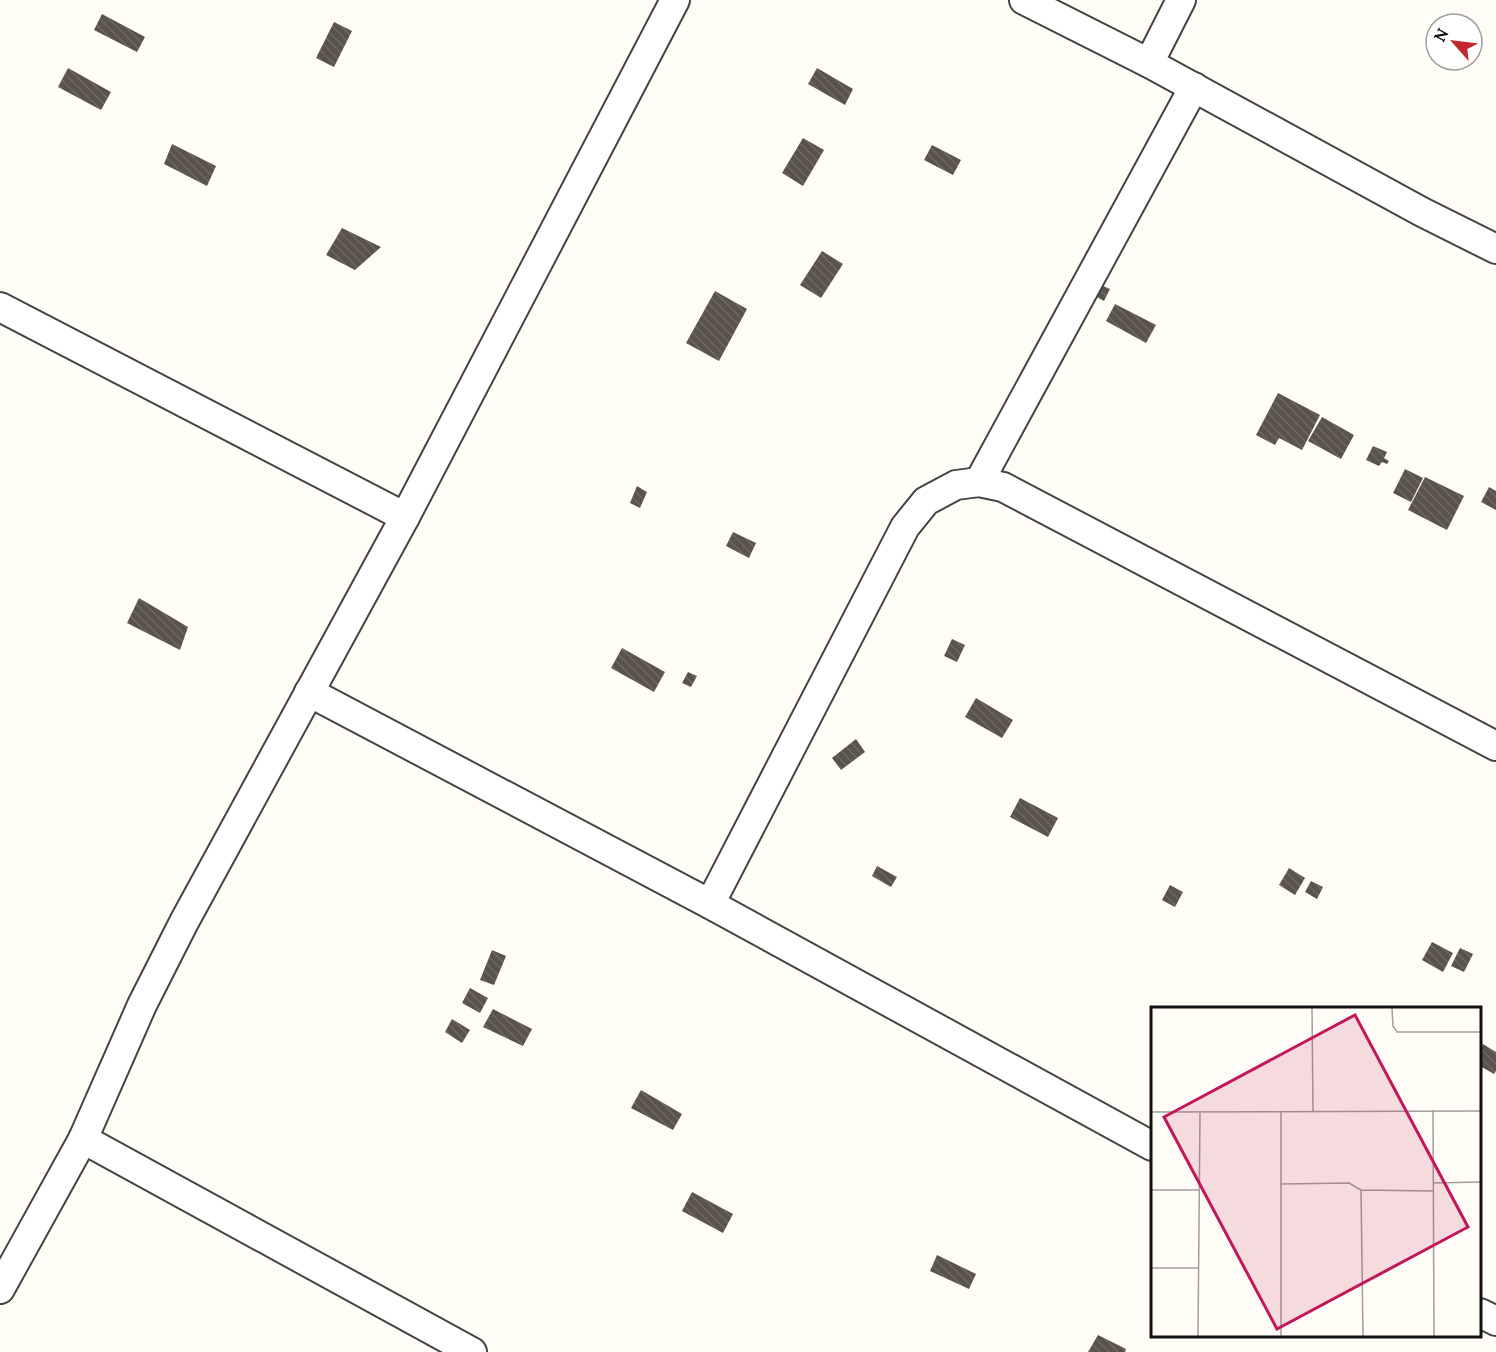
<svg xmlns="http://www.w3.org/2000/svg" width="1496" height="1352" viewBox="0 0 1496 1352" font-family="Lora,serif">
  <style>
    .building { fill: url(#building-back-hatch) }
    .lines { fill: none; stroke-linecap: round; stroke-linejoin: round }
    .minor-casing { stroke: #444; stroke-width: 32 }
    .minor { stroke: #fff; stroke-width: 28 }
    .inset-road { fill: none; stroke: #a09f9a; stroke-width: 1.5 }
    .view { fill: #c2185b; fill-opacity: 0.15; stroke: #c2185b; stroke-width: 3 }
    .inset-edge { fill: none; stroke: #111; stroke-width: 3 }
  </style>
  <defs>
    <pattern id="building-back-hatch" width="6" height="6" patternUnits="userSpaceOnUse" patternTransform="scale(1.5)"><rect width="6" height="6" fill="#5a524d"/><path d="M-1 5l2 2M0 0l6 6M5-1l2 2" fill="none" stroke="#6d6662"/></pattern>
  </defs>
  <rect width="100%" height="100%" fill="#fffdf5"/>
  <g class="building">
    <path d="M102,14l43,23 -8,15 -43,-22z"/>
    <path d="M334,22l18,9 -18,36 -18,-9z"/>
    <path d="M68,68l43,24 -10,18 -43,-23z"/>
    <path d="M817,68l36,21 -8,16 -37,-21z"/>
    <path d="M803,138l21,12 -21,36 -21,-13z"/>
    <path d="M172,144l44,22 -9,20 -43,-22z"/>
    <path d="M932,145l29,15 -8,15 -29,-15z"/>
    <path d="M342,228l39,19 -26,23 -29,-15z"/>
    <path d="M822,251l21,13 -22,34 -21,-13z"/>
    <path d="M1101,285l9,4 -6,12 -9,-5z"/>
    <path d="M715,291l32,18 -28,52 -33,-18z"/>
    <path d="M1115,304l41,21 -10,18 -40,-22z"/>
    <path d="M1278,393l42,22 -18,35 -23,-12 -4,7 -19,-10z"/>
    <path d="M1322,417l32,18 -13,24 -33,-18z"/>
    <path d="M1373,446l14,6 -3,6 5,3 -2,3 -5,-2 -3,4 -13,-6z"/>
    <path d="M1405,469l18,9 -12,24 -18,-9z"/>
    <path d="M1425,477l39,19 -17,34 -39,-20z"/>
    <path d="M637,486l10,6 -7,16 -10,-5z"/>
    <path d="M1489,487l7,4v19l-15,-8z"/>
    <path d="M733,532l23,11 -7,15 -23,-12z"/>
    <path d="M139,598l49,29 -8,23 -53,-27z"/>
    <path d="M952,639l13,6 -8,17 -13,-6z"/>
    <path d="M622,648l43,24 -11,20 -43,-24z"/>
    <path d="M688,672l9,4 -6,11 -9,-4z"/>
    <path d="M976,698l37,22 -11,18 -37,-21z"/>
    <path d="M856,739l9,13 -24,18 -9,-12z"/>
    <path d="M1020,798l38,20 -10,19 -38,-20z"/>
    <path d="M877,866l20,11 -6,10 -19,-11z"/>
    <path d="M1289,868l16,10 -10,17 -16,-10z"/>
    <path d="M1311,881l12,6 -6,12 -12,-7z"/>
    <path d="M1170,885l13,7 -8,15 -13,-7z"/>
    <path d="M1432,942l21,11 -10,19 -21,-12z"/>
    <path d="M1460,948l13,6 -9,18 -13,-6z"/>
    <path d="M492,950l14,6 -12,29 -14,-5z"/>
    <path d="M470,988l18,10 -8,15 -18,-10z"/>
    <path d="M493,1009l39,20 -9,17 -40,-19z"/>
    <path d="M452,1019l18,11 -8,13 -17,-11z"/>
    <path d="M1483,1044l13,8v19l-2,3 -14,-8v-16z"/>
    <path d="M641,1090l41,24 -9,16 -42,-22z"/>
    <path d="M692,1192l41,22 -10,19 -41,-22z"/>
    <path d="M937,1255l39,19 -7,15 -39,-18z"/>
    <path d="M1098,1335l28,14 -1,3h-37z"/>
  </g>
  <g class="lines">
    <g class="minor-casing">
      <g id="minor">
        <path d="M1024,0l125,63 273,149 74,37"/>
        <path d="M1149,63l32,-63"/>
        <path d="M0,307l405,210"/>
        <path d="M979,482l215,-395"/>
        <path d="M309,692l401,212 442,242"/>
        <path d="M710,904l195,-377 21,-26 30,-16 23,-3 24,5 493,259"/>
        <path d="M83,1139l389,213"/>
        <path d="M0,1289l83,-150 59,-134 42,-83 221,-405 270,-517"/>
        <path d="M1480,1313l16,8"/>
      </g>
    </g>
    <use href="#minor" class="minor"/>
  </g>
  <g transform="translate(1151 1007)">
    <rect width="330" height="330" fill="#fffdf5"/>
    <path class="inset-road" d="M161,1l1,103M241,1l1,18 4,6h84M282,103l1,226M130,104v225M0,105l330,-1M282,176l48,-1M130,177l68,-1 12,7 2,146M0,183h48M210,183l72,1M0,261h48M47,329l2,-223"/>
    <path class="view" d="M204,8l113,212 -191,102 -113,-212z"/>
    <rect width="330" height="330" class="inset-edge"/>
  </g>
  <g transform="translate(1454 42) rotate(298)"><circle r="28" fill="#ffffff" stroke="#a0a0a0" stroke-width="1.5"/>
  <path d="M0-4.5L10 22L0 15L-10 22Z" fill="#c4262e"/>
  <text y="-9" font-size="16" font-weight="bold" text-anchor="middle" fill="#111111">N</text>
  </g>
</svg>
